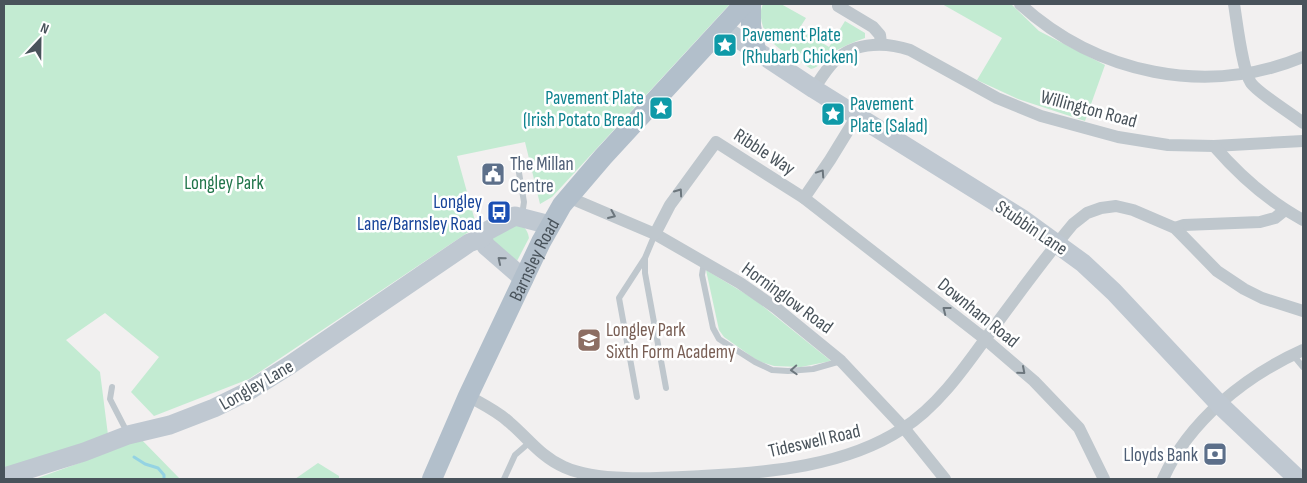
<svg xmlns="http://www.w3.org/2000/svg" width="1307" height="483" viewBox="0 0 1307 483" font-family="'Sofia Sans Condensed',sans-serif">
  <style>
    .green { fill: #c3ebd2 }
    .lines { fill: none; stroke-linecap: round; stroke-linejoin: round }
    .stream { stroke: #94d3e3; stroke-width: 3 }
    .lane { stroke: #bfc7cd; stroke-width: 6 }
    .street { stroke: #bfc7cd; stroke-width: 12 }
    .secondary { stroke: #bfc8d1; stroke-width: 19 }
    .primary { stroke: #b2bfcb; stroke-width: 20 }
    .oneway { stroke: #6c767d }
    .oneway2 { stroke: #6c767e }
    .labels { text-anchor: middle; stroke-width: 5; stroke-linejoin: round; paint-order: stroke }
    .culture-label { font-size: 19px; fill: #0d838f; stroke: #fff; text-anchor: start }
    .street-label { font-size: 19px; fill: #49535b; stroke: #fff }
    .service-label { font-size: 19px; fill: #4e5e75; stroke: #fff; text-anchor: start }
    .park-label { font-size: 19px; fill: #21754a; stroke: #fff }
    .transit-label { font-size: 19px; fill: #164399; stroke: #fff; text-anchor: end }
    .education-label { font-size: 19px; fill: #785e54; stroke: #fff; text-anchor: start }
  </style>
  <rect width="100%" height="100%" fill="#f2f0f0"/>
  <g class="green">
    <path d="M4,4h689l1,1 2,-1h34l-178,193 -12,7 -15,-62 -68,14 20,72 -10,5 -218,146 -95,37 -23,-24 28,-35 -54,-44 -39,27 34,32 8,63 -104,34z"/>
    <path d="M763,4h18l25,14 -7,11 30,18 16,-26 20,12v5c-12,4 -24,9 -34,16 -7,5 -11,13 -20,15 -11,-8 -28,-16 -37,-25 -10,-9 -17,-28 -11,-40z"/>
    <path d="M942,4h69l28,27 66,34 -20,56 -67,-22 -41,-19 25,-42z"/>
    <path d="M514,224c10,2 13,4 15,14l-12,23 -28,-20 2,-4z"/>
    <path d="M706,270l48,29 77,62 -30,6 -27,-1 -16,-5 -34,-24 -5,-7z"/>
    <path d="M138,436l42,43h-145l47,-17z"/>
    <path d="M318,463l21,13v3h-44z"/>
  </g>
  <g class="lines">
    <path class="stream" d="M134,457l11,7 13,4 6,7v4"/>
    <g class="lane">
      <path d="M518,167l6,35 -2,13"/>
      <path d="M645,259v14l21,115"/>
      <path d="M704,262l-2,13 11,53 6,11 36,23 17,8 16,1 25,-2 28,-8"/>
      <path d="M1293,355l10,12"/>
      <path d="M112,387l-2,12 18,35"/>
      <path d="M637,397l-18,-99 26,-40 10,-24"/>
      <path d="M504,479l11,-24 15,-13"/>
    </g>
    <g class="street">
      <path d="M1020,4c77,70 186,93 283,53"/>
      <path d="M1234,4c3,18 8,65 17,79 8,11 40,30 52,40"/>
      <path d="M838,6l35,21 7,8 1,8"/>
      <path d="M814,89c5,-8 10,-16 16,-23 19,-24 53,-25 80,-16l87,48 44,18 77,21 50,8 46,1 89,-5"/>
      <path d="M1214,146c26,30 54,55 89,74"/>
      <path d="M568,197l87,37 85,49 36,25 65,53 63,67 41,51"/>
      <path d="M804,198l181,141 49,42 45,47 25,51"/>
      <path d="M1175,228l9,-3 76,-3 15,-4 10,-8"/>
      <path d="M655,234l15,-29 46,-63 88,56 26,-38 27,-44"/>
      <path d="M468,396c14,8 29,15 41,26 19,16 32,35 55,45 34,16 100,11 138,9 66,-3 144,-10 200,-47 34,-21 61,-59 84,-91 28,-38 56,-77 87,-114l14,-11 14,-5 15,-2 17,4 42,18 42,43 27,18 18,9 41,13"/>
      <path d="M1163,479c26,-58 82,-103 140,-129"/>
    </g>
    <g class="secondary">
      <path d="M722,28l92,61 207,129 62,45 31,29 106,113 78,74"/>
      <path d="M482,238l4,8 38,33"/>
      <path d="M4,477l80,-25 44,-17 42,-10 44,-17 33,-16 43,-27 179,-122 13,-5 3,-6 30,-16 35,9"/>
    </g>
    <g class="primary">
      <path d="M751,4v22l5,24"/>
      <path id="s1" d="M432,479l36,-83 73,-154 21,-37 41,-48 141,-153"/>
    </g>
  </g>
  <defs><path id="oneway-chevron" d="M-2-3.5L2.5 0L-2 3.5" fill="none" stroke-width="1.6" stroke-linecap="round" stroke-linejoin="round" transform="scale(1.25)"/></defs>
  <g class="oneway">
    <use href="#oneway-chevron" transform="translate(821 173) rotate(-56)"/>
    <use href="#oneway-chevron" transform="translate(679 192) rotate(-55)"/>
    <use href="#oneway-chevron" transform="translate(612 215) rotate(23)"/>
    <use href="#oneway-chevron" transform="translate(946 310) rotate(-142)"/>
    <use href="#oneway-chevron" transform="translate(794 370) rotate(177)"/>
    <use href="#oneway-chevron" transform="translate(1022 371) rotate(41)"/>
  </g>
  <use class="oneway2" href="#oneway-chevron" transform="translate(501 260) rotate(-140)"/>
  <defs>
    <g id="sight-square" transform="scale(1.25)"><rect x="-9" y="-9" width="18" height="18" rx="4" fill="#0f9aa8" stroke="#fff"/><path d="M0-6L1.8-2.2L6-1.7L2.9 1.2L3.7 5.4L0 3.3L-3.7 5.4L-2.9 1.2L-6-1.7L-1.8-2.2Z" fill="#fff"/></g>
    <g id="civic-square" transform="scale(1.25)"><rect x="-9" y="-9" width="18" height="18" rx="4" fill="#5c6f8a" stroke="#fff"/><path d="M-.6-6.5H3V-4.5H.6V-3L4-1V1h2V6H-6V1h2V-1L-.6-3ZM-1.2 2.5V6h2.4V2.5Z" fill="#fff"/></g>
    <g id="bus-square" transform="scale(1.25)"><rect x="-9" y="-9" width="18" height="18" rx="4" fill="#1a4fb4" stroke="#fff"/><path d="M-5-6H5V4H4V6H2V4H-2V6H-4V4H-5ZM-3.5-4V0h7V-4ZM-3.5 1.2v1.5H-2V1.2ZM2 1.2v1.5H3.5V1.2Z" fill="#fff"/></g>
    <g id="university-square" transform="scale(1.25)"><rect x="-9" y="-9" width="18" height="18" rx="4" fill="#8d6e63" stroke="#fff"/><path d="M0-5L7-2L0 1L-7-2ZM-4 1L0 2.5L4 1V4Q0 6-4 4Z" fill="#fff"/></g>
    <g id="bank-square" transform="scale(1.25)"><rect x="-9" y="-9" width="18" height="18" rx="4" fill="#5c6f8a" stroke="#fff"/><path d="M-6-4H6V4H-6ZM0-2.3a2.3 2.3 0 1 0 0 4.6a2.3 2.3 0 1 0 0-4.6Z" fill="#fff"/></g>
  </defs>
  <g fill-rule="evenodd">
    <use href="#sight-square" x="725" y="45"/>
    <use href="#sight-square" x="661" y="108"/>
    <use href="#sight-square" x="833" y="114"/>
    <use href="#civic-square" x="493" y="174"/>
    <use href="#bus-square" x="499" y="212"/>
    <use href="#university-square" x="589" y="340"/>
    <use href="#bank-square" x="1215" y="454"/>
  </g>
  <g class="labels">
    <g class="culture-label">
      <text x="742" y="41">Pavement Plate<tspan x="742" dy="22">(Rhubarb Chicken)</tspan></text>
      <text x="644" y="104" text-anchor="end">Pavement Plate<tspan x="644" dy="22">(Irish Potato Bread)</tspan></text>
      <text x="850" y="110">Pavement<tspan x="850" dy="22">Plate (Salad)</tspan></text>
    </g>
    <g class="street-label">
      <text transform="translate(1089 108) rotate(15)" y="7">Willington Road</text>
      <text transform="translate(765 151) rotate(33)" y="7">Ribble Way</text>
      <text transform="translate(1032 227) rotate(34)" y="7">Stubbin Lane</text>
      <text dy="7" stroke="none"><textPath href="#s1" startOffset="242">Barnsley Road</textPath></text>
      <text transform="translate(788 297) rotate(36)" y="7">Horninglow Road</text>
      <text transform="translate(979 312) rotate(39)" y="7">Downham Road</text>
      <text transform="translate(256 384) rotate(-30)" y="7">Longley Lane</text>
      <text transform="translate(814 440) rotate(-13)" y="7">Tideswell Road</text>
    </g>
    <g class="service-label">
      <text x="510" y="170">The Millan<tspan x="510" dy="22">Centre</tspan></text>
      <text x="1198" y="461" text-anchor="end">Lloyds Bank</text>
    </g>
    <g class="park-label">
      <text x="224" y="189">Longley Park</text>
    </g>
    <g class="transit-label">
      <text x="482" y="208">Longley<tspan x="482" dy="22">Lane/Barnsley Road</tspan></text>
    </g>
    <g class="education-label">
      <text x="606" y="336">Longley Park<tspan x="606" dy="22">Sixth Form Academy</tspan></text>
    </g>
  </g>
  <rect width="1307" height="483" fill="none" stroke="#49535b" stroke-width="10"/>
  <g transform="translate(40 40) rotate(22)" stroke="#ffffff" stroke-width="4" paint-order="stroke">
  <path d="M0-4L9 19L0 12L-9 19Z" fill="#49535b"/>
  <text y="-8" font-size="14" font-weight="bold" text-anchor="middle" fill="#49535b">N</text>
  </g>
</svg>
